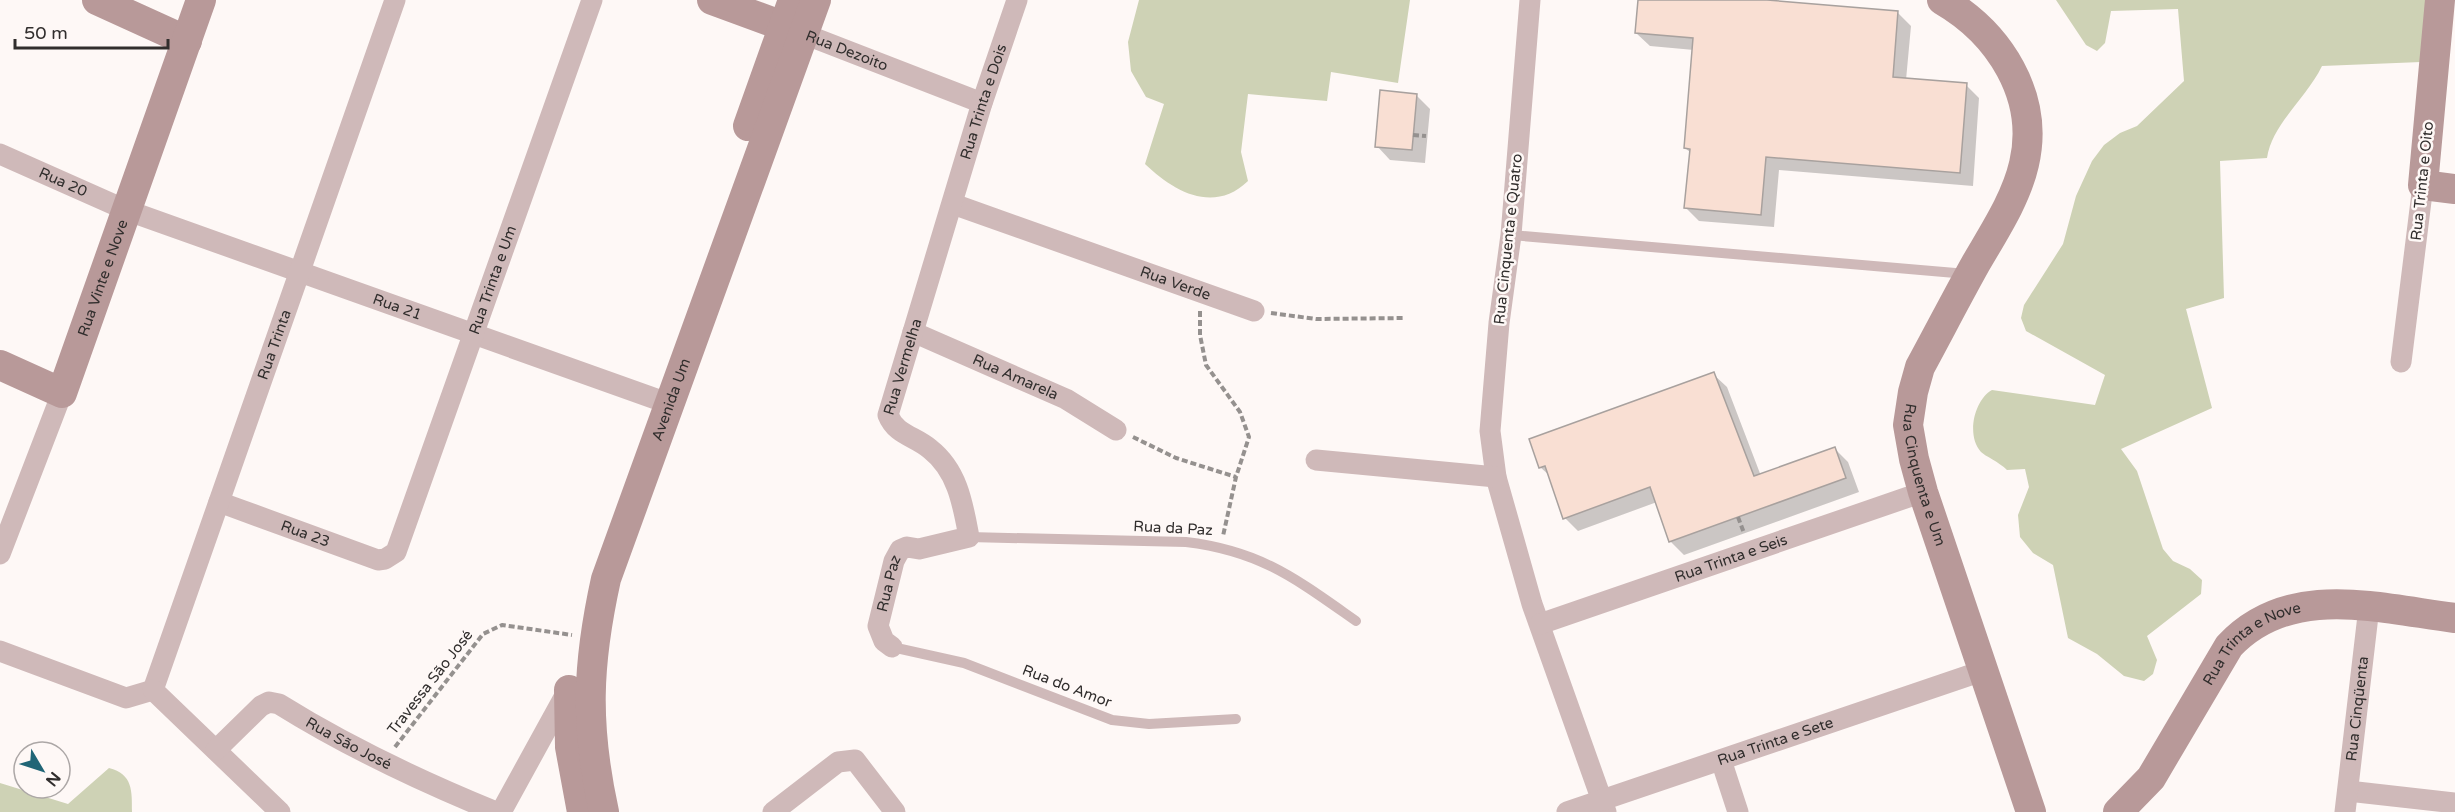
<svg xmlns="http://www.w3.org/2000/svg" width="2455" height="812" viewBox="0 0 2455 812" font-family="'Varela Round',sans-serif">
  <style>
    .green { fill: #ced2b5 }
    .shadow { fill: #0003 }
    .building { fill: #f9dfd3; stroke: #a8a19e; stroke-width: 1.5 }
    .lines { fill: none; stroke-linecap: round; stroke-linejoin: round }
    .path { stroke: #95918f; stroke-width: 4; stroke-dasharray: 6 3; stroke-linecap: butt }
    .lane { stroke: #cfb9b9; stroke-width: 10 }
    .street { stroke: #cfb9b9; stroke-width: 21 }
    .secondary { stroke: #b89999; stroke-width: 30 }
    .labels { text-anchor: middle; stroke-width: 5; stroke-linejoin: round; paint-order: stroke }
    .street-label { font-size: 15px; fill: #312e2d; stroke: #fef8f6 }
  </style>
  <rect width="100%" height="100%" fill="#fef8f6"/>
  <g class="green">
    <path d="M1139,0h271l-12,83 -67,-11 -4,29 -79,-7 -7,58 7,29c-34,33 -74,11 -103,-17l19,-60 -18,-7 -15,-26 -3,-29z"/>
    <path d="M2056,0h370l-5,62 -99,4c-16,33 -50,58 -55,92l-47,3 4,137 -38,11 26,99 -91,41 16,22 26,78 10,12 17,8 12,11 -1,14 -54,42 10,24 -4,14 -9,7 -20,-5 -27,-22 -29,-16 -15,-73 -20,-12 -13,-16 -2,-22 11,-28 -4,-18 -18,1c-8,-8 -22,-14 -26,-18 -15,-16 -7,-52 11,-62l103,15 10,-30 -79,-44 -5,-13 3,-13 39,-61 13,-48 16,-35 12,-16 16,-12 17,-7 47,-45 -6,-72 -67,2 -6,32 -8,8 -11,-6z"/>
    <path d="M109,768c24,6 23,23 23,44h-132v-29l68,21z"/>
  </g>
  <g class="shadow">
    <path d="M1639,0h108l151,13 13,13 -5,54 60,5 13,13 -6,88 -194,-16 -5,57 -75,-6 -13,-13 5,-55 -6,-5 9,-98 -44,-4 -14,-13z"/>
    <path d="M1416,95l14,14 -5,54 -35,-3 -13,-14z"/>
    <path d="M1713,374l14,13 34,89 74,-27 13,13 11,30 -175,63 -14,-14 -13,-39 -79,29 -13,-13 -15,-42 -10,-9z"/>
  </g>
  <g class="building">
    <path d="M1638,0h129l131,11 -5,66 74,6 -7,90 -194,-16 -5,58 -77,-7 6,-59 -6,-1 9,-110 -58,-5z"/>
    <path d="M1380,90l37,4 -5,56 -37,-3z"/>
    <path d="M1714,372l40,104 81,-29 11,31 -177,64 -19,-55 -87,32 -18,-53 -6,2 -10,-29z"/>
  </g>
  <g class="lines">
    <g class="path">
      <path d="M1413,135l13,1"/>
      <path d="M1200,311v24l6,30 34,47 9,25 -13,40 -13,59"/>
      <path d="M1271,313l45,6 89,-1"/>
      <path d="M1133,437l43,21 60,19"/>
      <path d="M1738,517l6,16"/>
      <path d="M395,747l88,-113 19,-9 70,10"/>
    </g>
    <g class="lane">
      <path d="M1511,235l456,39"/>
      <path d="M969,537l217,5c75,9 110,37 170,79"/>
      <path d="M892,647l72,16 148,57 37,4 87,-5"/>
    </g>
    <g class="street">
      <path d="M1530,0l-19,235 -12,88 -9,108 6,46 36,127 74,208"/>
      <path id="s1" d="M804,34l178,69"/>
      <path id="s2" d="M0,154l126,56 544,194"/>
      <path id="s3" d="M953,204l301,107"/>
      <path id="s4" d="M913,332l153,67 50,31"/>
      <path d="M2401,362l22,-177"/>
      <path d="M1316,460l180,17"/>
      <path id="s5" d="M219,502l159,58 7,-1 11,-7 196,-552"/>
      <path d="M0,554l62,-161"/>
      <path id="s6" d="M1540,624l383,-132"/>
      <path id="s7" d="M892,647l-8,-6 -6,-15 16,-65 6,-11 7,-3 12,2 50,-12c-6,-32 -11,-66 -39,-88 -15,-13 -34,-14 -42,-34l94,-312 35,-103"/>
      <path d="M0,651l126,47 27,-8"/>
      <path id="s8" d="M153,690l242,-690"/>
      <path d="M153,690l127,122"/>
      <path id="s9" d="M216,750l45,-44 8,-4 10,2c69,43 141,77 217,108"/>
      <path d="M1721,760l17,52"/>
      <path d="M2348,791l107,12"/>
      <path d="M501,812l67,-122"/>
      <path d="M773,812l65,-50 17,-2 40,52"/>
      <path id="s10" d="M1567,812l418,-142"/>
      <path id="s11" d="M2345,812l24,-205"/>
    </g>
    <g class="secondary">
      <path d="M97,0l90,41"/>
      <path d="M712,0l90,33"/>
      <path id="s12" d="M1942,0c57,33 98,96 82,164 -8,35 -30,68 -48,99 -19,34 -37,69 -56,104l-7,25 -5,33 6,34 9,33 108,320"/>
      <path d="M2440,0l-17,185 32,4"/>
      <path d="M748,126l45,-126"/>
      <path id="s13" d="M0,365l62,28 139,-393"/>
      <path d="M569,690l1,57 12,65"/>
      <path id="s14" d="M604,812c-19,-87 -17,-147 2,-233l210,-579"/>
      <path id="s15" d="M2118,812l33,-34 78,-132c60,-64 148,-38 226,-28"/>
    </g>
  </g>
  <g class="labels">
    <g class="street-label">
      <text dy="5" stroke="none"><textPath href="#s1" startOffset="46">Rua Dezoito</textPath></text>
      <text dy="5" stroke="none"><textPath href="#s7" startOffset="658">Rua Trinta e Dois</textPath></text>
      <text transform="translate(2422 181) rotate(-84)" y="5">Rua Trinta e Oito</text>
      <text dy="5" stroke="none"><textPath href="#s2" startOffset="69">Rua 20</textPath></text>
      <text transform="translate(1508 239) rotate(-84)" y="5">Rua Cinquenta e Quatro</text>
      <text dy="5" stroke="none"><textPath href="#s13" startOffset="190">Rua Vinte e Nove</textPath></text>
      <text dy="5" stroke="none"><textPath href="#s5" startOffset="478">Rua Trinta e Um</textPath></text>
      <text dy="5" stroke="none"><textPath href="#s3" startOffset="236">Rua Verde</textPath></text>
      <text dy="5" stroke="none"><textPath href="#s2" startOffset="426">Rua 21</textPath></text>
      <text dy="5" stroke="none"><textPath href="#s8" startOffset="366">Rua Trinta</textPath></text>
      <text dy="5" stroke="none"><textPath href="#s7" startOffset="381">Rua Vermelha</textPath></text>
      <text dy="5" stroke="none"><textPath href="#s4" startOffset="112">Rua Amarela</textPath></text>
      <text dy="5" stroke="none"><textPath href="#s14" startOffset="426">Avenida Um</textPath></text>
      <text dy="5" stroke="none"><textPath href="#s12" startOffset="536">Rua Cinquenta e Um</textPath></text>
      <text transform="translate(1173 528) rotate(3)" y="5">Rua da Paz</text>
      <text dy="5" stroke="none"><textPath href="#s5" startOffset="92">Rua 23</textPath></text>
      <text dy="5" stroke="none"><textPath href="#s6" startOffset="202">Rua Trinta e Seis</textPath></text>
      <text dy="5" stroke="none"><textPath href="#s7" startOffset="70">Rua Paz</textPath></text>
      <text dy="5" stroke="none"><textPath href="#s15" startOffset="220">Rua Trinta e Nove</textPath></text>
      <text transform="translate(430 682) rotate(-52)" y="5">Travessa São José</text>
      <text transform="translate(1067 686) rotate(21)" y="5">Rua do Amor</text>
      <text dy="5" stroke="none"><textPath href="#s11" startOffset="104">Rua Cinqüenta</textPath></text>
      <text dy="5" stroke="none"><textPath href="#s10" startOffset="220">Rua Trinta e Sete</textPath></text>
      <text dy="5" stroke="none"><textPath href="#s9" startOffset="162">Rua São José</textPath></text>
    </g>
  </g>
  <g transform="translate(42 770) rotate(129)"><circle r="28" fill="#fef8f6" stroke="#aca7a6" stroke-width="1.5"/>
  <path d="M0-4.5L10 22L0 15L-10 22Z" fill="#206576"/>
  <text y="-9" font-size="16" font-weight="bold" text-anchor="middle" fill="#312e2d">N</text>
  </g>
  <path d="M15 39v9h153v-9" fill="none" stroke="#312e2d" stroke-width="3"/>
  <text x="24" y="39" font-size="18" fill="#312e2d" stroke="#fef8f6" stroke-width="4.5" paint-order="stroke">50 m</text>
</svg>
